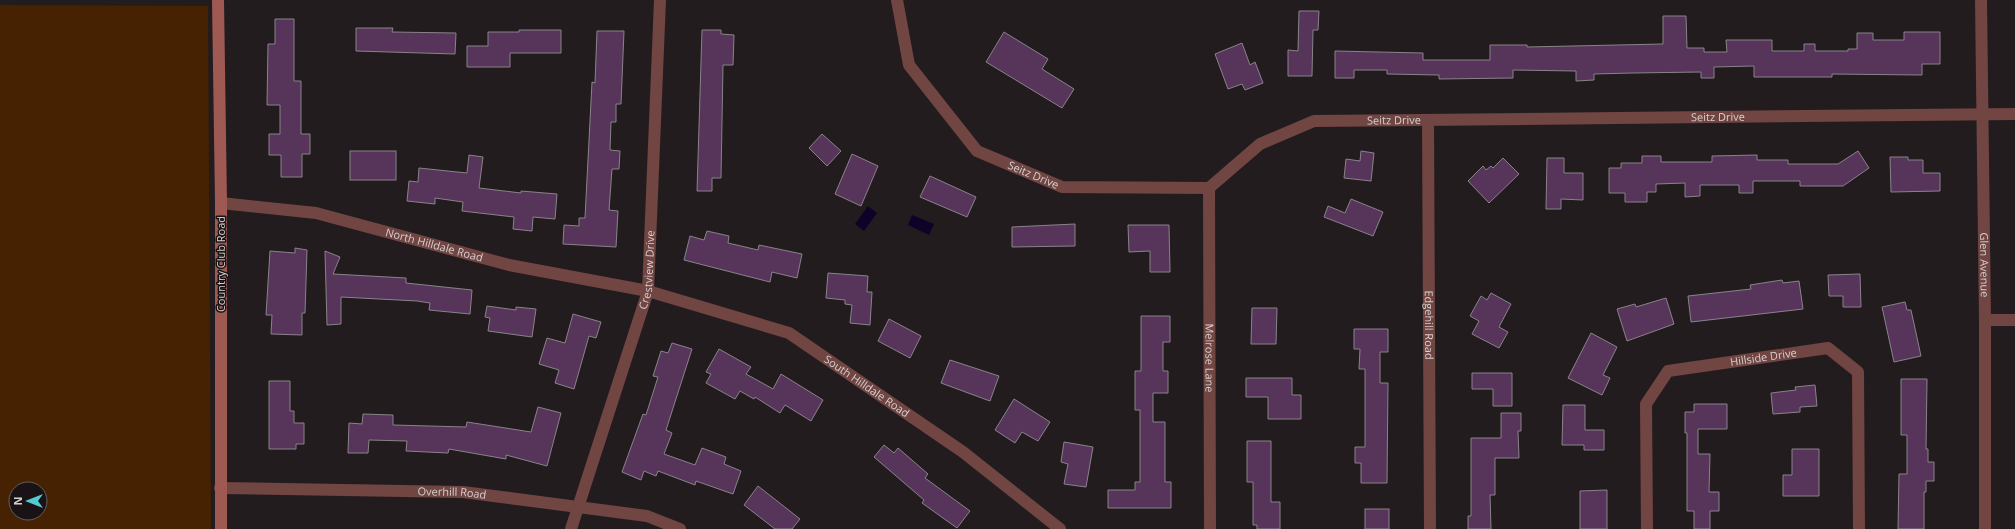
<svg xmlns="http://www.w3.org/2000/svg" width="2015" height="529" viewBox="0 0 2015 529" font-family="'Open Sans',sans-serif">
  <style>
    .green { fill: #462202; fill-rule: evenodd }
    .water { fill: #0e0228 }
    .building { fill: #57355b; stroke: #898389 }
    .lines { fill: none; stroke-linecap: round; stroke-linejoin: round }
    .street { stroke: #714541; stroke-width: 12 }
    .secondary { stroke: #9f5953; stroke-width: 12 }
    .labels { text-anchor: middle; stroke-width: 3; stroke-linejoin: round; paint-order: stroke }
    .street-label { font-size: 11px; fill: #d4d0d1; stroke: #191315 }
  </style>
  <rect width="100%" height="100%" fill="#231c1f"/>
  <path class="green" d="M0,5l208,1 3,523h-211zM16,489h24v24h-24z"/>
  <g class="water">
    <path d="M868,206l9,7 -13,18 -9,-7z"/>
    <path d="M912,215l22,9 -5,11 -21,-10z"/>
  </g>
  <g class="building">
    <path d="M1299,11h20l-1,19h-5l-1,46h-24v-26l10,1z"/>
    <path d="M1663,16h23l1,32h17v4h23l-1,-12h46v11h32v-7h11v7h33v-2h9v-16h16v7h31v-8h36v32h-18v11l-90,-1v3h-78v-11l-40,1v11h-13v-6l-69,1 -38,1v6l-18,1v-10l-63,-1v8l-74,1v-4l-52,-1v-4h-33v8h-19v-27l88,2v7h67v-15h37v2l136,-3z"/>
    <path d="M275,19h19v62h7v53h9v20h-8v23h-21v-22h-12v-21h11v-29h-13l1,-61h7z"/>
    <path d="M356,28h37l-1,4 64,1 -1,21 -99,-3z"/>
    <path d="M519,30h42v23h-51v14h-43v-21h21v-14h31z"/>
    <path d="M702,30h19v4l13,1 -1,30h-10l-2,113h-9v13h-15z"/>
    <path d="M597,31h27l-3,73h-5v18h-5l-1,28 10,1 -1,18h-7l-3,41 9,1 -2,36 -53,-3 1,-19 15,1v-8h6l7,-136 3,1z"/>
    <path d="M1004,32l44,27 -6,10 32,20 -12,19 -76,-46z"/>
    <path d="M1242,43l8,22 5,-3 8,21 -18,7 -3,-6 -14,5 -13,-35z"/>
    <path d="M822,134l19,17 -14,15 -18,-18z"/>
    <rect x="350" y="151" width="46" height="29"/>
    <path d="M1361,151l13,2 -3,28 -27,-3 2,-19 14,2z"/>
    <path d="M1858,151l11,17 -26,18h-43v-5h-47v12h-14v-8h-39v11l-15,1v-14l-29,1v8h-9v10h-22v-9h-16v-25h12v-5h21v-7h19v6h51v-6l45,-1v5h31v4h50z"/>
    <path d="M852,154l26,12 -17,40 -26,-12z"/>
    <path d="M469,155l14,2 -4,31 42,5v-2l36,3 -2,25 -22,-2 -1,14 -19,-2 1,-12 -52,-6 1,-9 -28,-4v6l-28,-3 2,-20 9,1 1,-14 48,5z"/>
    <path d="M1890,157h18v3h15v13h17v18l-49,1z"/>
    <path d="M1503,158l16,16 -30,29 -21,-22 15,-15 3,4 5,-4 2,2z"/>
    <path d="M1547,158h17v15h19v27l-22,-1v10h-15z"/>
    <path d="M930,176l46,21 -9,20 -47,-20z"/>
    <path d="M1351,199l32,13 -10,24 -49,-19 4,-11 17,7z"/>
    <path d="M1075,224v22l-63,1v-20z"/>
    <path d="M1128,225h41l1,47h-20v-21l-21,1z"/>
    <path d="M707,231l22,5 -1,7 30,7 1,-5 43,9 -5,24 -25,-6 -2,10 -86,-22 6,-24 14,4z"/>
    <path d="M295,248l12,2 -2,63h-3v22l-31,-1 1,-19h-6l4,-64 25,2z"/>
    <path d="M325,251l15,6 -7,17 73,4v5l66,7 -2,24 -41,-4 1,-7 -13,-2 -76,-4v27l-14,1z"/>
    <path d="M828,273l40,3 -1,16h5l-2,33 -20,-2 2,-18 -7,-1v-4l-19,-2z"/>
    <path d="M1860,274l1,33h-18v-11h-14l-1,-21z"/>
    <path d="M1782,280l1,3 16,-2 4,28 -112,13 -3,-26 63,-7 -1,-4z"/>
    <path d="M1491,293l20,11 -12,23 9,5 -9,16 -27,-14 7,-13 -9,-5 11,-20 6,4z"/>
    <path d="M1666,298l8,26 -47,17 -10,-32 18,-5 1,3z"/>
    <path d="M1905,302l2,8h4l10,46 -27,6 -12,-55z"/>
    <path d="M487,306l29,4v-3l20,2 -4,28 -44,-6 2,-13 -5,-1z"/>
    <path d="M1252,308h25l-1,36h-25z"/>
    <path d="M573,314l28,8 -5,16 -7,-2 -15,53 -19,-6 4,-13 -20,-6 8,-26 18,5z"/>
    <path d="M1141,316h29v26h-7v29h5v22h-15v29h12v60h6v26h-63v-18h27v-8h5v-72h-5v-39h6z"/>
    <path d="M889,319l32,17 -11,22 -32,-17z"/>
    <path d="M1354,329h34v23h-8v31h8l-1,100h-26v-20h-6v-16h10v-78h-6l1,-20h-6z"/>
    <path d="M1591,333l26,14 -14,28 7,3 -8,17 -34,-17z"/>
    <path d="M672,343l20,6 -26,81 6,3 -8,21 31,11 7,-17 24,9 -2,7 17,7 -8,23 -37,-13 -1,4 -37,-14 -2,5 -12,-5 -3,9 -19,-8 21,-58 3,1 12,-38 -5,-1 8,-25 7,2z"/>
    <path d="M719,349l32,18 -5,7 27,15 8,-15 42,26 -12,21 -26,-16 -5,8 -25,-16 -1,2 -14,-8 -5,8 -29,-16 5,-9 -5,-2z"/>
    <path d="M950,360l49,16 -9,25 -49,-18z"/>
    <path d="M1472,373h40v33h-19v-17h-21z"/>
    <path d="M1246,378h46v17h9v24h-33v-22h-22z"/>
    <path d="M1901,379h26l-1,70h2v13h6v19h-8v11h-2v37h-26l1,-55h8v-39h-6z"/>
    <path d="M269,381h21v30h4v12h10v21h-8v5h-27z"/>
    <path d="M1815,385l2,21 -17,1v5l-27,2 -2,-21 25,-3 -1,-3z"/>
    <path d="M1014,399l36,23 -12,19 -16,-9 -7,11 -20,-13z"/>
    <path d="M1694,404h33v25h-29v25h12l-1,38h10v19h-9v18h-16v-18h-7v-78h-2v-21h9z"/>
    <path d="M1563,405h22v25h19v20h-20v-5h-22z"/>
    <path d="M538,407l23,6 -14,53 -41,-11v4l-57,-10 -1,4 -42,-2 1,-10 -38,-1 -1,13h-20l1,-30 13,1 1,-10 30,1v10l73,2 1,-5 64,10z"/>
    <path d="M1501,413h20v18h-3l1,27h-24v37h-5l1,34h-23v-13h3v-78h30z"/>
    <path d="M1247,441h24v61h9v27h-23v-4h-4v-43h-6z"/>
    <path d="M1064,442l29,5 -7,40 -22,-3 4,-20 -7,-2z"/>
    <path d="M884,445l10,8 4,-5 30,26 -3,4 45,33 -13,17 -35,-25 2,-3 -50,-43z"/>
    <path d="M1792,449h27v47h-36v-21h9z"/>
    <path d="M758,486l42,33 -8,10h-17l-31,-24z"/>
    <path d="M1607,490v39h-27v-38z"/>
    <rect x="1365" y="509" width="24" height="20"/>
  </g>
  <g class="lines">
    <g class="street">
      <path id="s1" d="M897,0l12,65 68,86 85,36 147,1 51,-44 54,-23 701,-7"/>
      <path id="s2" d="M1981,0l4,320v209"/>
      <path id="s3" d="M1428,121l2,408"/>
      <path id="s4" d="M1209,188l1,341"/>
      <path id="s5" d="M221,203l95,10 193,52 139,26 141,42 174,119 97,77"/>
      <path d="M1985,320h30"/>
      <path id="s6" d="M220,488l243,4 184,24 33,13"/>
      <path id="s7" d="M571,529l77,-238 12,-291"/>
      <path id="s8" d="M1647,529l-1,-125 22,-33 160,-23 30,24 1,157"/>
    </g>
    <path class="secondary" d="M218,0l3,203v326"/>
  </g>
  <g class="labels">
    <g class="street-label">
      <text dy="4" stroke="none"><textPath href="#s1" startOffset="945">Seitz Drive</textPath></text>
      <text dy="4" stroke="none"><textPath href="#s1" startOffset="621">Seitz Drive</textPath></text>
      <text dy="4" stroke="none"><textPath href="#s1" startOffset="237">Seitz Drive</textPath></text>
      <text dy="4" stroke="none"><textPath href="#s5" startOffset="218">North Hilldale Road</textPath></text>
      <text transform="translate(221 264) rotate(-90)" y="4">Country Club Road</text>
      <text dy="4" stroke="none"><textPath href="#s2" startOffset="265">Glen Avenue</textPath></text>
      <text dy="4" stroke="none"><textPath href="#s7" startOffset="271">Crestview Drive</textPath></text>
      <text dy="4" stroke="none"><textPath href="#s3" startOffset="204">Edgehill Road</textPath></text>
      <text dy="4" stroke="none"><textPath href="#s8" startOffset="261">Hillside Drive</textPath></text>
      <text dy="4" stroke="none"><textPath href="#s4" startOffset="170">Melrose Lane</textPath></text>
      <text dy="4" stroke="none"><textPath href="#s5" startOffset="678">South Hilldale Road</textPath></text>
      <text dy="4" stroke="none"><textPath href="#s6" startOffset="232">Overhill Road</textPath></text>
    </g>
  </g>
  <g transform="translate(28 501) rotate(270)"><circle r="19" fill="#191315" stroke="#645f60"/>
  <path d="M0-3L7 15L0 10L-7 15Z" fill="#52ccd0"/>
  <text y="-6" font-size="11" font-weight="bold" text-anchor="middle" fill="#d4d0d1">N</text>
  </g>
</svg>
